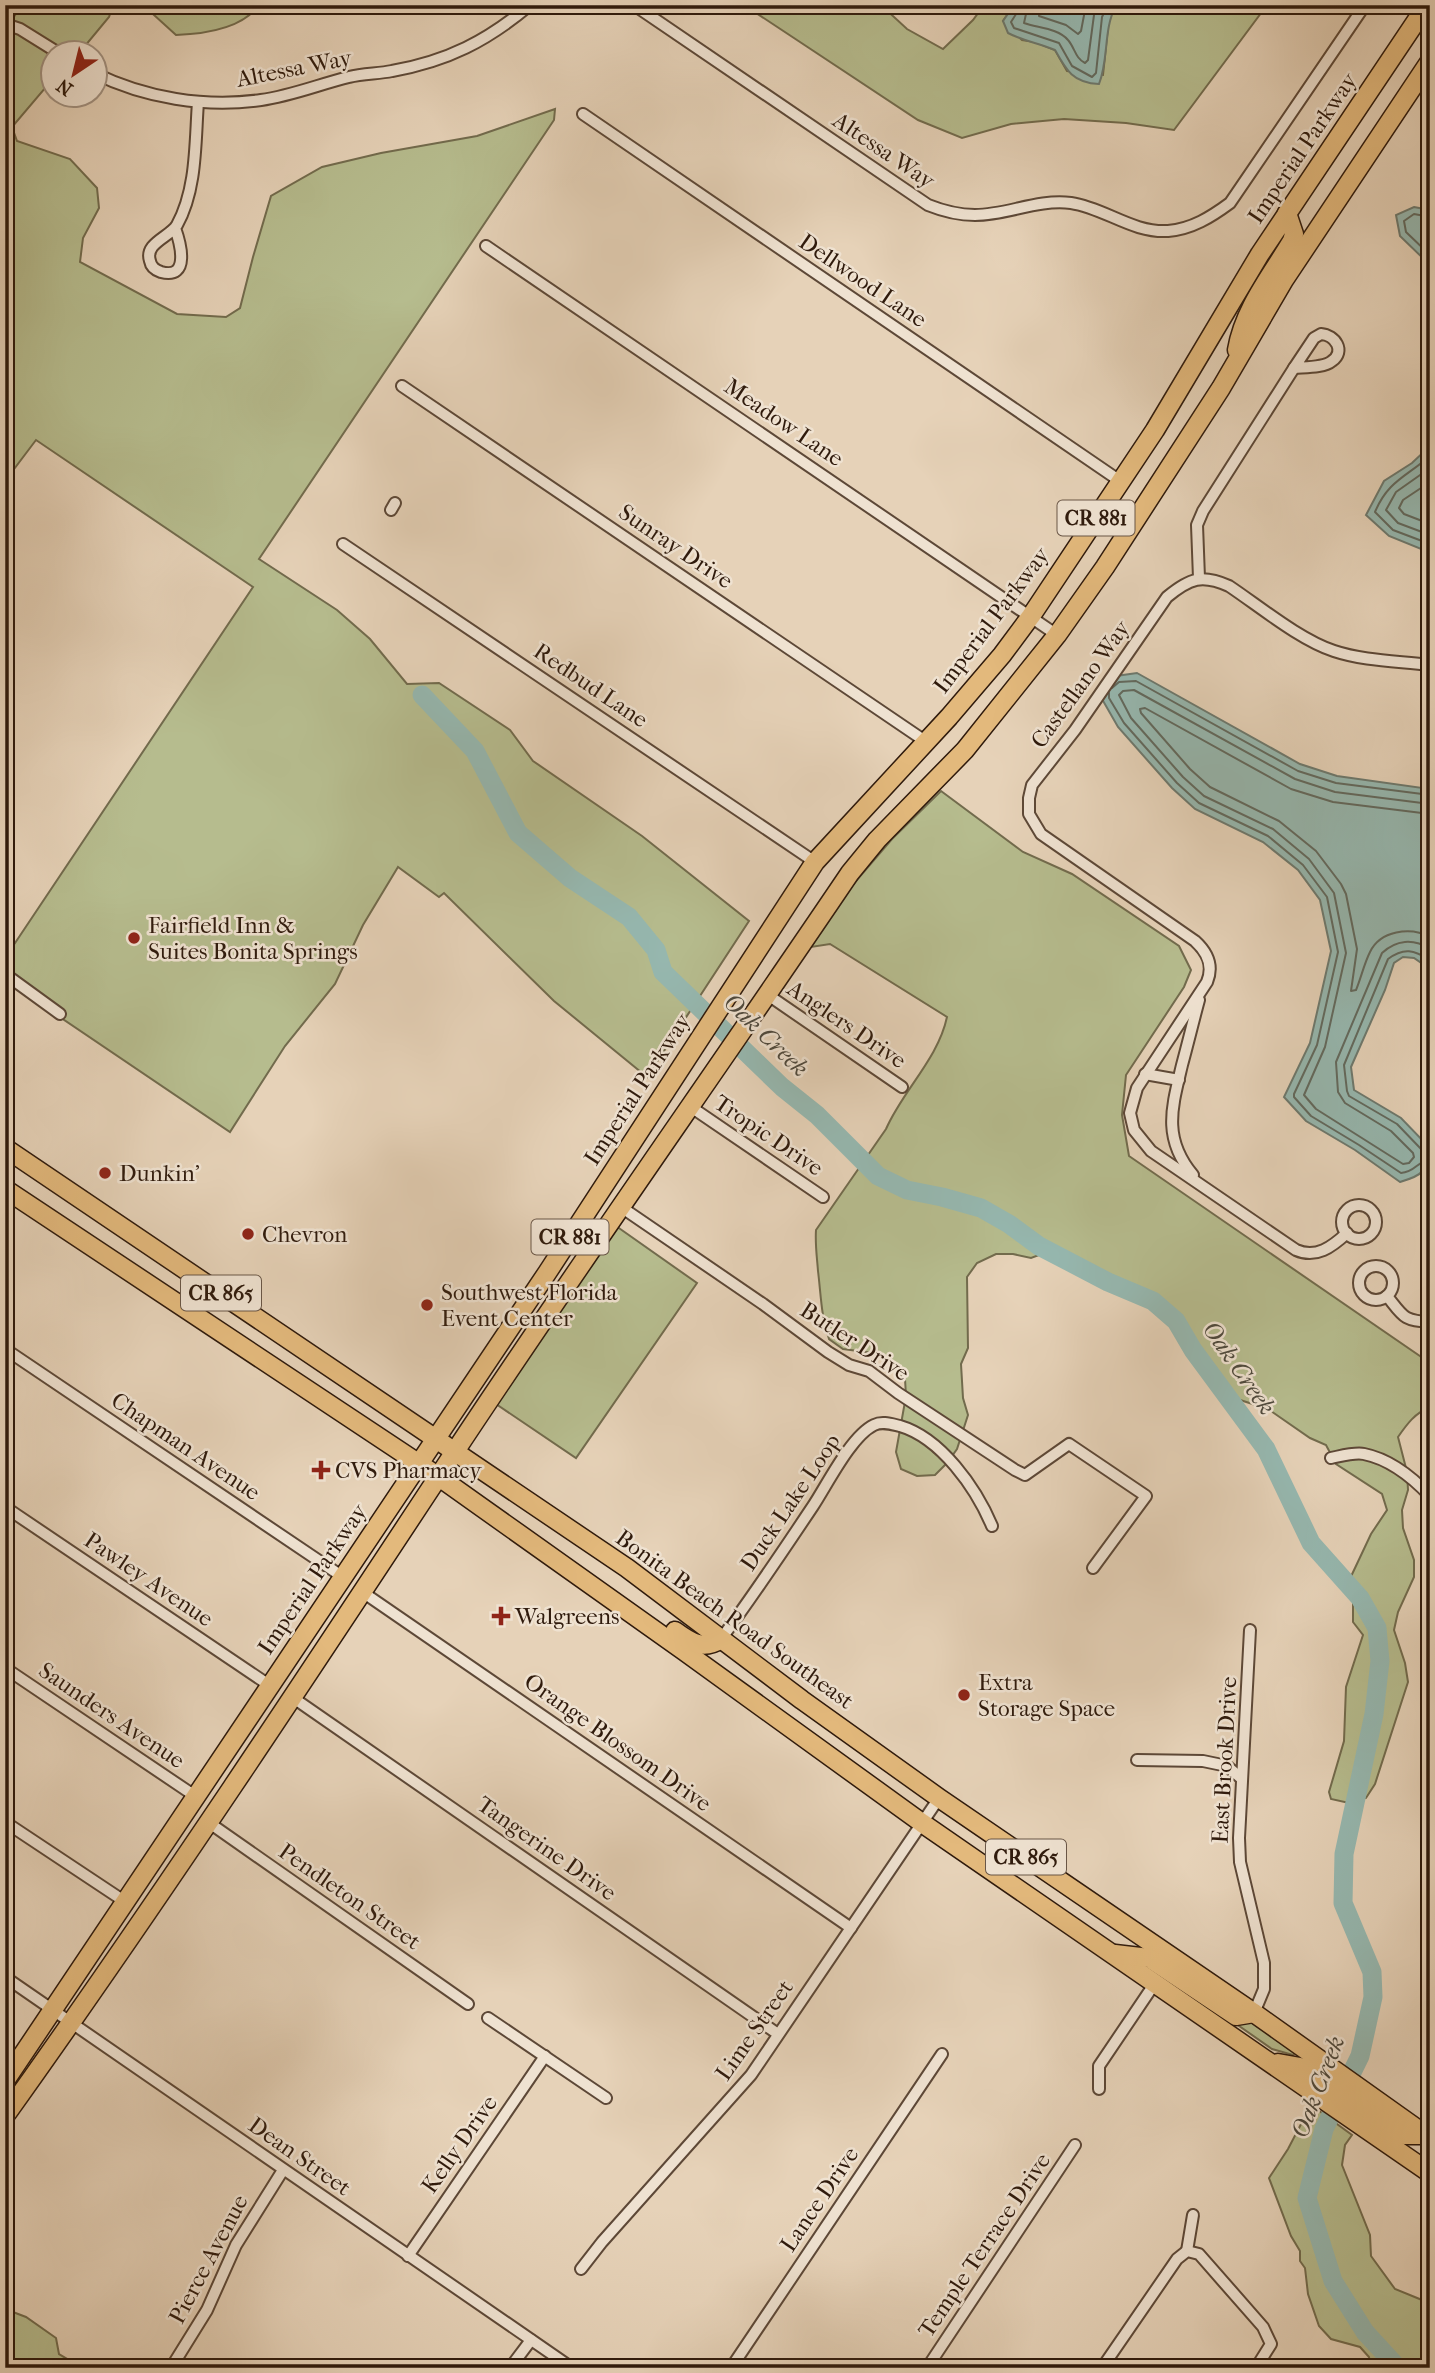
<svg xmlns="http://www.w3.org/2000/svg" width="1435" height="2373" viewBox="0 0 1435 2373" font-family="'IM FELL French Canon',serif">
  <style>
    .green { fill: #b6bc8e; stroke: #726b4d; stroke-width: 2 }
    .water { fill: #96b8b0; stroke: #6d796e; stroke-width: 2 }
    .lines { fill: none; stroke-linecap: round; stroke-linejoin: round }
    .shore { stroke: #62695e; stroke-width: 2 }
    .river { stroke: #96b8b0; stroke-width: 19 }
    .street-casing { stroke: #5d4837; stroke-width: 14 }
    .primary-casing { stroke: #2f1a0c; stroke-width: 21 }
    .street { stroke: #efe2d1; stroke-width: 10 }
    .primary { stroke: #e3b97c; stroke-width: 18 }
    .poi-dot { fill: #8f2418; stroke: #efe2d1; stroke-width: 2.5 }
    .labels { text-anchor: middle; stroke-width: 5; stroke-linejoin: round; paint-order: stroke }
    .shield { fill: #efe2d1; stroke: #695647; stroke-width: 2 }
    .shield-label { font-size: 21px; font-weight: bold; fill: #2f1a0c }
    .street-label { font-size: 23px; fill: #2f1a0c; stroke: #efe2d1 }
    .poi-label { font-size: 23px; fill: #2f1a0c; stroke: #efe2d1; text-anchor: start }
    .water-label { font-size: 24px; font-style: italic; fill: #4e493d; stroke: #efe2d1 }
  </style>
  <rect width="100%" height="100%" fill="#e6d2b8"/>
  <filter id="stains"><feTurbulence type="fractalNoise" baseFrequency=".00286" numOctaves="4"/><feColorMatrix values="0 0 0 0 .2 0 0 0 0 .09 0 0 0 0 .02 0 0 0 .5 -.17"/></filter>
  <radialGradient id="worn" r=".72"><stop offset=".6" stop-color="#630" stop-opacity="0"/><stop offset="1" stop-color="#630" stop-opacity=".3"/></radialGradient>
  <g class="green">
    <path d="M22,5h91l-4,12 -29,35h-28v28l-40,47 5,14 53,18 27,29 2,20 -16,30 -3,24 97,52 49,3 14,-9 13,-51 18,-61 51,-29 59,-14 96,-17 78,-27 -1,11 -295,439 78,51 33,29 37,45 32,-1 71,47 23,31 109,75 107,85 -102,156 -93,-76 -110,-108 -5,4 -41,-30 -35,58 -28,59 -50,62 -55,86 -225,-152v-22l248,-371 -217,-147 -31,41v-451z"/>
    <path d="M143,5h116c-17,24 -55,29 -83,30z"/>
    <path d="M744,5h137l26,24 36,20 30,-29 11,-15h30l-11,16 19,19 13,2 20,8 12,21 36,4 6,-57 7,-13h151l-93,125 -48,-7 -62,-4 -53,5 -49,14 -44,-18z"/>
    <path d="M941,791l82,61 49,22 107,72 12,24 -7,17 -58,88 -4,40 7,41 301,207v44c-15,6 -23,17 -32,30l9,35 1,18 -6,20 1,18 11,32v17l-16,35 -4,18 11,33 3,19 -33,102 -9,14 -17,5 -18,-4 -2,-7 15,-51 2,-54 17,-52 -10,-13v-29l-6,-8 24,-51 16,-24 -5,-16 -46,-30 -10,-19 -16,-7 -42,-29 -34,-11 -14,-10 -13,-12 -30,-46 -10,-11 -36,-25 -66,-38 -18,-4 -16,6 -18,-4h-17l-19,9 -10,14 1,71 -7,16 2,34 5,17 -11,34 -10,14 -12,12 -18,1 -16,-7 -5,-17 10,-56 -1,-17 -24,-25 -38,-5 -14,-10c-8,-23 -8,-44 -11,-68 -1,-14 -3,-26 -2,-41l70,-101c17,-39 52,-70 61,-112l-117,-73 -19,3 33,-52 48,-56z"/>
    <path d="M616,1226l81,57 -121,175 -80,-54z"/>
    <path d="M1248,2020l47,33 -2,2 -21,-6 -40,-28z"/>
    <path d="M1311,2105l41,30 -7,10 -3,20 28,70 1,21 24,33 27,11 8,6v62h-59l-2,-11 -9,-10 -29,-8 -12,-13 -11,-32 -3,-26 -5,-7v-10l-9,-15 -22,-58 19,-29z"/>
    <path d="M5,2309l21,8 30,21 3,16 20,12 -1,2h-73z"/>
  </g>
  <g class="water">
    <path d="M1014,5h102c-13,25 -7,54 -17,79 -26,-1 -33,-14 -44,-34 -16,-7 -32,-9 -47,-17l-5,-12z"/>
    <path d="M1414,207l16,3v55l-30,-29 -4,-21z"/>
    <path d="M1430,446v104l-4,1 -37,-15 -23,-21 18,-34 28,-18z"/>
    <path d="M1137,673l163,91 37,12 93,13v180l-16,-11 -11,-1 -9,6 -9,27 -34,77 3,23 47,28 28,29c-3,25 -5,28 -29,35l-45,-32 -49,-29 -22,-24 26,-54 21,-92 -11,-51 -22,-30 -35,-28 -68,-33 -23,-21 -54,-61 -16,-28 14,-23z"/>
  </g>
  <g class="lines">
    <g class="shore">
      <path d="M1019,5l-1,6 -7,11 3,6 45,15 13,23 20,11 4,-4 6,-56 6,-12"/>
      <path d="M1028,5l-4,18c13,5 34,5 44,17 7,8 7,18 17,23l3,-3 6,-45 4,-10"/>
      <path d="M1039,5v11l27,9 12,9 3,-3 5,-26"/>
      <path d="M1430,217l-16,-3 -10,7 2,11 24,23"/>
      <path d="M1430,456c-24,21 -42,25 -55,56l18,18 37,14"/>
      <path d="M1430,468l-34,24 -10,18 12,13 32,12"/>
      <path d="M1430,482l-27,18 -4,8 5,6 26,10"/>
      <path d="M1112,688l7,-6 17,-1 162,90 38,12 94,12"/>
      <path d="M1109,693v5l15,25 53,60 22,20 69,33 35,29 24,32 11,55 -21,93 -23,49v3l17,19 48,29 42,28c15,-1 17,-13 29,-13"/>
      <path d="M1430,804l-95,-12 -40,-13 -161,-89 -11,1 -4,4 12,23 52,59 21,19 69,33 36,30 25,34 12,60 -21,94 -21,48 12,14 87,55 6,-1 5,-6 -1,-4 -22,-22 -46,-28 -7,-11 -2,-30 46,-109c14,-13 31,-15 48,-4"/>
      <path d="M1430,814l-97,-12 -42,-13 -146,-81 -5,1 1,4 49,56 20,18 69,34 37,30 25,33 5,10 11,55 -6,42 5,-1c5,-12 8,-26 14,-38 10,-21 40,-26 60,-15"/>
      <path d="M1430,960c-16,-10 -26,-13 -42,-1l-44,106 3,26 2,5 48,28 25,26 8,2"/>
    </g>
    <g class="river">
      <path d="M422,695l53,56 43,82 52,45 59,39 27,33 7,22 119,115 35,28 61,61 29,14 35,7 39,11 28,16 30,22 69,36 45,19 23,20 17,29 73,99 45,94 49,55 17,30 3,33 -6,53 -30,140 -1,49 29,69 1,25 -13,59 -36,73 -17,69 26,83 32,51 33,36"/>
      <path d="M5,2367l6,1"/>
    </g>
    <g class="street-casing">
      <g id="street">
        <path d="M634,5l294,200c15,6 31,10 47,10 33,0 61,-16 96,-12 34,5 61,30 97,28 24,-2 43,-14 62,-28l135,-198"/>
        <path d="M5,24l15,5 37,23"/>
        <path d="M94,73c51,25 111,35 167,27 30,-4 59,-16 88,-23 14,-4 29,-3 43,-6 56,-10 95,-30 138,-66"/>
        <path d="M583,114l537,367"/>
        <path d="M175,228c5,14 16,52 -14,44 -6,-2 -10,-5 -11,-11 -6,-18 20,-24 27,-36 20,-36 18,-83 21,-123"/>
        <path d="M486,246l571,389"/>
        <path d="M1321,334c14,1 25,17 11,27 -8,7 -28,6 -38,7l20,-30z"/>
        <path d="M402,386l523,355"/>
        <path d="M391,510l4,-7"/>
        <path d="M343,544l472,318"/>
        <path d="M1199,578l-2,-53 6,-14 91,-143"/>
        <path d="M5,974l55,40"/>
        <path d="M768,995l134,92"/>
        <path d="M1145,1074l34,6"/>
        <path d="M691,1107l132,90"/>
        <path d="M1193,1175c-31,-37 -21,-68 -11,-110 6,-22 11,-43 17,-65"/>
        <circle cx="1359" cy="1222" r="17"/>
        <path d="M621,1207l142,97 65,48 21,13 20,6 29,22 117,77 10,5 44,-31 77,52 -53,72"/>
        <path d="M1347,1233c-15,14 -31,26 -51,17l-145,-99 -17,-21 -4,-17 7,-25 70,-106c7,-17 0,-30 -12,-41l-154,-107 -12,-20v-16l3,-13 43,-55 92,-133c23,-19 35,-23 62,-11 30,20 71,54 105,65 30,10 64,10 96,14"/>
        <circle cx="1376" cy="1283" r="17"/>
        <path d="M1387,1296c16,20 16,25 43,26"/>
        <path d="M5,1349l338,228"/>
        <path d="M1331,1458c10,-2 24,-6 33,-4 25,5 49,24 66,42"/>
        <path d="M5,1507l264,178"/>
        <path d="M361,1591l490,337"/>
        <path d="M1250,1630l-11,208 1,24 24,101v26l-10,24"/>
        <path d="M721,1639c32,-43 62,-88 92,-133 14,-21 38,-70 61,-81 8,-4 17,-1 26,1 41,12 76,62 92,100"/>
        <path d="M5,1668l190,128"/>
        <path d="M292,1697l486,337"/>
        <path d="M1137,1760l66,1 24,5 15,13"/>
        <path d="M5,1822l119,79"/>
        <path d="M208,1822l260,182"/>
        <path d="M5,1977l567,391"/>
        <path d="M488,2018l118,80"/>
        <path d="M1099,2089v-23l56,-83"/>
        <path d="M1187,2251l6,-36"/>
        <path d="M408,2256l137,-200"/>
        <path d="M581,2269l21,-27 149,-167 188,-277"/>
        <path d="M171,2368l36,-58 29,-65 47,-75"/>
        <path d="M510,2368l21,-28"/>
        <path d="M731,2368l211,-314"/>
        <path d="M927,2368l148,-223"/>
        <path d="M1102,2368l75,-109 10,-8 12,3 64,73 8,17 -15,24"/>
      </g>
    </g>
    <g class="primary-casing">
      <g id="primary">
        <path d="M1237,350c7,-41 34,-74 55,-109l2,-7 -7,-21"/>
        <path d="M5,1148l622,420 175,132 137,98 315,215 176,125"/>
        <path d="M5,1189l434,288 245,174 238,172 508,350"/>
        <path d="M675,1631c15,11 28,20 46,8"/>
        <path d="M1115,1954l34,4 87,58 18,-3"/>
        <path d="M1278,2063l28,5 84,60 14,7h21"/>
        <path d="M5,2081l542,-808 268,-411 134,-145 53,-62 29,-39 124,-186 105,-176 167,-249"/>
        <path d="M5,2116c155,-217 302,-440 449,-663 129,-195 265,-386 396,-580l27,-33 88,-90 92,-115 48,-68 116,-179 63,-108 146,-219"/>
      </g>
    </g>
    <use href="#street" class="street"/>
    <use href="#primary" class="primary"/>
  </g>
  <g class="poi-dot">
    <circle cx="134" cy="938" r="7"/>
    <circle cx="105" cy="1173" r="7"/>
    <circle cx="248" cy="1234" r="7"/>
    <circle cx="427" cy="1305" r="7"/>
    <path d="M317.5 1459.5h7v7h7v7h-7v7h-7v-7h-7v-7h7z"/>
    <path d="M497.5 1605.5h7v7h7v7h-7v7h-7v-7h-7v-7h7z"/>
    <circle cx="964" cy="1695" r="7"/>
  </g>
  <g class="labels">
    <g class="shield">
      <rect x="1057.5" y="500.5" width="77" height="35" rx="5"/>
      <rect x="531.5" y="1219.5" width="77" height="35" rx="5"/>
      <rect x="181" y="1275.5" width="80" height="35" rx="5"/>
      <rect x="986" y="1839.5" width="80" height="35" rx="5"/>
    </g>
    <g class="shield-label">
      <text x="1096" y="525">CR 881</text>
      <text x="570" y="1244">CR 881</text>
      <text x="221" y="1300">CR 865</text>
      <text x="1026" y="1864">CR 865</text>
    </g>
    <g class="street-label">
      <text transform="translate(294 68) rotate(-11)" y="8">Altessa Way</text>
      <text transform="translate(1302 148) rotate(-56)" y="8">Imperial Parkway</text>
      <text transform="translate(884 150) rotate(34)" y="8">Altessa Way</text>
      <text transform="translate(863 280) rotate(34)" y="8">Dellwood Lane</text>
      <text transform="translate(784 422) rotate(34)" y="8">Meadow Lane</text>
      <text transform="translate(676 546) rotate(34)" y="8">Sunray Drive</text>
      <text transform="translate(991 620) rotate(-53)" y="8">Imperial Parkway</text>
      <text transform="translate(1080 684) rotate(-54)" y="8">Castellano Way</text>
      <text transform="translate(591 685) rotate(34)" y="8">Redbud Lane</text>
      <text transform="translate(847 1024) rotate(34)" y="8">Anglers Drive</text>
      <text transform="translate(637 1089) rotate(-57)" y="8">Imperial Parkway</text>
      <text transform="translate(769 1135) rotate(34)" y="8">Tropic Drive</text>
      <text transform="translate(855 1341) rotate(33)" y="8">Butler Drive</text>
      <text transform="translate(186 1446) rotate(34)" y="8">Chapman Avenue</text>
      <text transform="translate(790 1502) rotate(-56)" y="8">Duck Lake Loop</text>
      <text transform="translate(149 1579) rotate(34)" y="8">Pawley Avenue</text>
      <text transform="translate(312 1579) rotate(-56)" y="8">Imperial Parkway</text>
      <text transform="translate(735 1619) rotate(36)" y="8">Bonita Beach Road Southeast</text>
      <text transform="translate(112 1715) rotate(34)" y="8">Saunders Avenue</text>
      <text transform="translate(618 1742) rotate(35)" y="8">Orange Blossom Drive</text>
      <text transform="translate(1224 1760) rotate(-87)" y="8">East Brook Drive</text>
      <text transform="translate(547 1848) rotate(35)" y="8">Tangerine Drive</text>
      <text transform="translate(350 1896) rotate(35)" y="8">Pendleton Street</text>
      <text transform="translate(754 2030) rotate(-55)" y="8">Lime Street</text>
      <text transform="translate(459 2144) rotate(-55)" y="8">Kelly Drive</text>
      <text transform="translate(300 2156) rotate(35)" y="8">Dean Street</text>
      <text transform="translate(819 2199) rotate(-56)" y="8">Lance Drive</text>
      <text transform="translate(984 2245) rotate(-56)" y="8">Temple Terrace Drive</text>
      <text transform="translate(208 2259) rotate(-62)" y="8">Pierce Avenue</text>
    </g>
    <g class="poi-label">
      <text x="148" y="933">Fairfield Inn &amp;<tspan x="148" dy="26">Suites Bonita Springs</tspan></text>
      <text x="119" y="1181">Dunkin'</text>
      <text x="262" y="1242">Chevron</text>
      <text x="441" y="1300">Southwest Florida<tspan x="441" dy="26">Event Center</tspan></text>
      <text x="335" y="1478">CVS Pharmacy</text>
      <text x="515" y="1624">Walgreens</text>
      <text x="978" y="1690">Extra<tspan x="978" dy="26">Storage Space</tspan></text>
    </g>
    <g class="water-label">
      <text transform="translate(766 1035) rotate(44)" y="8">Oak Creek</text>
      <text transform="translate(1239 1368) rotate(55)" y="8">Oak Creek</text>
      <text transform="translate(1318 2087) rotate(-69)" y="8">Oak Creek</text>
    </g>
  </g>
  <rect width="1435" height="2373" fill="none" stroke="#e6d2b8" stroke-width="28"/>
  <rect x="7" y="7" width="1421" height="2359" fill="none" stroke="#2f1a0c" stroke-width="3.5"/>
  <rect x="14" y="14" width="1407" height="2345" fill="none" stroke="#2f1a0c" stroke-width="2"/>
  <g transform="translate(74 74) rotate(215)"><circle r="33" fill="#efe2d1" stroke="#a29282" stroke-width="2"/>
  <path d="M0-5L12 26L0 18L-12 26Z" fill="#8f2418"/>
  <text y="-10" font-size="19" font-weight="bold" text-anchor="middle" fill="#2f1a0c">N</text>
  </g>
  <rect width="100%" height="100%" filter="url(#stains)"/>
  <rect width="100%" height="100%" fill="url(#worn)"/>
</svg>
